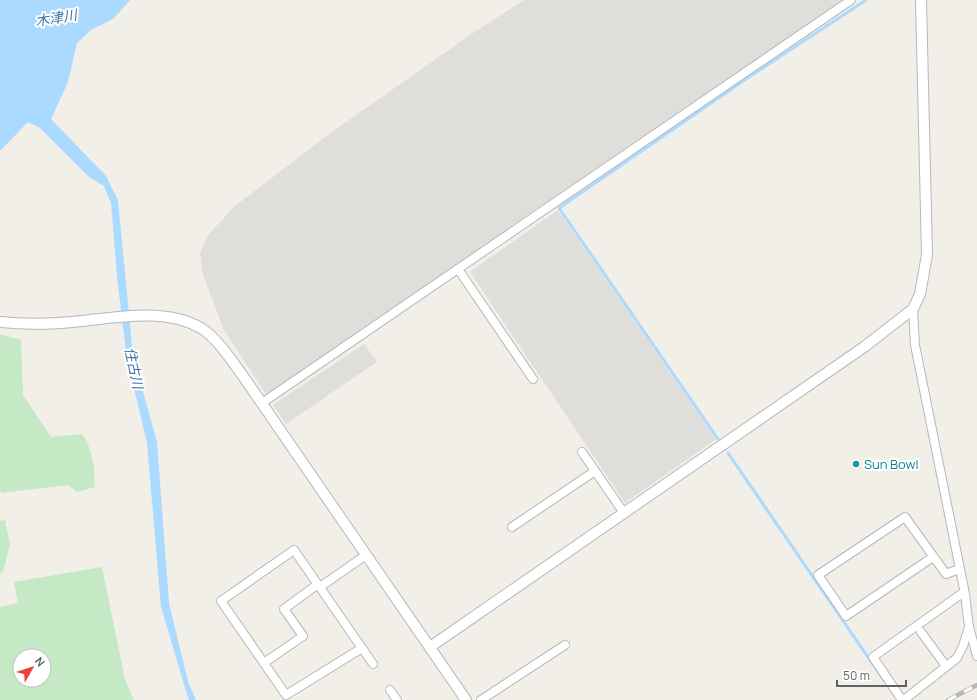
<svg xmlns="http://www.w3.org/2000/svg" width="977" height="700" viewBox="0 0 977 700" font-family="Manrope,'Noto Sans JP',sans-serif">
  <style>
    .industrial { fill: #e0deda }
    .green { fill: #c5e8c5; fill-rule: evenodd }
    .water { fill: #aadaff }
    .lines { fill: none; stroke-linecap: round; stroke-linejoin: round }
    .stream { stroke: #aadaff; stroke-width: 3 }
    .minor-casing { stroke: #b5b8bc; stroke-width: 10 }
    .tertiary-casing { stroke: #b5b8bc; stroke-width: 12 }
    .minor { stroke: #fff; stroke-width: 8 }
    .tertiary { stroke: #fff; stroke-width: 10 }
    .rail-casing { stroke: #b6b7b8; stroke-width: 4.5 }
    .rail { stroke: #fff; stroke-width: 3; stroke-dasharray: 9; stroke-linecap: butt }
    .culture-dot { fill: #0f9aa8; stroke: #fff; stroke-width: 1.5 }
    .labels { text-anchor: middle; stroke-width: 4; stroke-linejoin: round; paint-order: stroke }
    .culture-label { font-size: 13px; fill: #0d838f; stroke: #fff; text-anchor: start }
    .water-label { font-size: 14px; font-style: italic; fill: #4174aa; stroke: #fff }
  </style>
  <rect width="100%" height="100%" fill="#f1efe8"/>
  <g class="industrial">
    <path d="M524,0h320l-578,394 -42,-64 -21,-55 -3,-22 8,-18 27,-29 97,-74 141,-99z"/>
    <path d="M558,210l158,229 -91,64 -155,-231z"/>
    <path d="M364,344l13,18 -91,62 -13,-19z"/>
  </g>
  <g class="green">
    <path d="M0,334l21,6 2,55 28,42 31,-3c12,18 12,33 13,53l-18,5 -9,-7 -67,8 -1,-4z"/>
    <path d="M5,520l5,25 -7,27 -3,1v-52z"/>
    <path d="M102,567l23,113 9,20h-134v-93l18,-4 -4,-21zM20,656h24v24h-24z"/>
  </g>
  <path class="water" d="M0,0h130l-17,19 -22,11 -14,13 -9,39 -17,37 55,57 12,24 15,156 24,86 12,161 19,79 8,18h-7l-3,-9 -25,-84 -14,-164 -20,-84 -10,-82 -6,-74 -7,-17 -15,-9 -49,-49 -12,-6 -28,29z"/>
  <g class="lines">
    <g class="stream">
      <path d="M718,439l-159,-231 187,-129 120,-79"/>
      <path d="M728,453l157,229"/>
    </g>
    <g class="minor-casing">
      <g id="minor">
        <path d="M458,269l75,110"/>
        <path d="M262,403l589,-403"/>
        <path d="M582,452l42,61"/>
        <path d="M512,527l83,-56"/>
        <path d="M933,557l-87,59 -28,-41 87,-58 41,57 13,-5"/>
        <path d="M320,587l46,-32"/>
        <path d="M969,627l8,29"/>
        <path d="M921,632l25,34"/>
        <path d="M362,648l-76,47 -65,-94 73,-51 79,114"/>
        <path d="M264,663l39,-27 -19,-27 34,-25"/>
        <path d="M390,690l7,10"/>
        <path d="M481,700l84,-55"/>
        <path d="M902,700l-29,-43 91,-65"/>
        <path d="M904,700l53,-42 6,-12 6,-19 -4,-33 -50,-249 -2,-36"/>
      </g>
    </g>
    <g class="tertiary-casing">
      <g id="tertiary">
        <path d="M0,322c27,3 55,2 82,-1 38,-4 84,-13 119,7 16,10 31,33 42,48l223,324"/>
        <path d="M430,647l434,-300 49,-38 7,-15 7,-39 -6,-255"/>
      </g>
    </g>
    <use href="#minor" class="minor"/>
    <use href="#tertiary" class="tertiary"/>
    <g class="rail-casing">
      <path id="rail" d="M948,700l29,-15"/>
    </g>
    <use href="#rail" class="rail"/>
  </g>
  <circle class="culture-dot" cx="856" cy="464" r="4"/>
  <g class="labels">
    <g class="culture-label">
      <text x="864" y="469">Sun Bowl</text>
    </g>
    <g class="water-label">
      <text transform="translate(56 18) rotate(-9)" y="5">木津川</text>
      <text transform="translate(134 368) rotate(78)" y="5">住古川</text>
    </g>
  </g>
  <g transform="translate(32 668) rotate(51)"><circle r="19" fill="#ffffff" stroke="#bfc1c3"/>
  <path d="M0-3L7 15L0 10L-7 15Z" fill="#ea4335"/>
  <text y="-6" font-size="11" font-weight="bold" text-anchor="middle" fill="#5f6368">N</text>
  </g>
  <path d="M837 680v6h69v-6" fill="none" stroke="#5f6368" stroke-width="2"/>
  <text x="843" y="680" font-size="12" fill="#5f6368" stroke="#ffffff" stroke-width="3" paint-order="stroke">50 m</text>
</svg>
